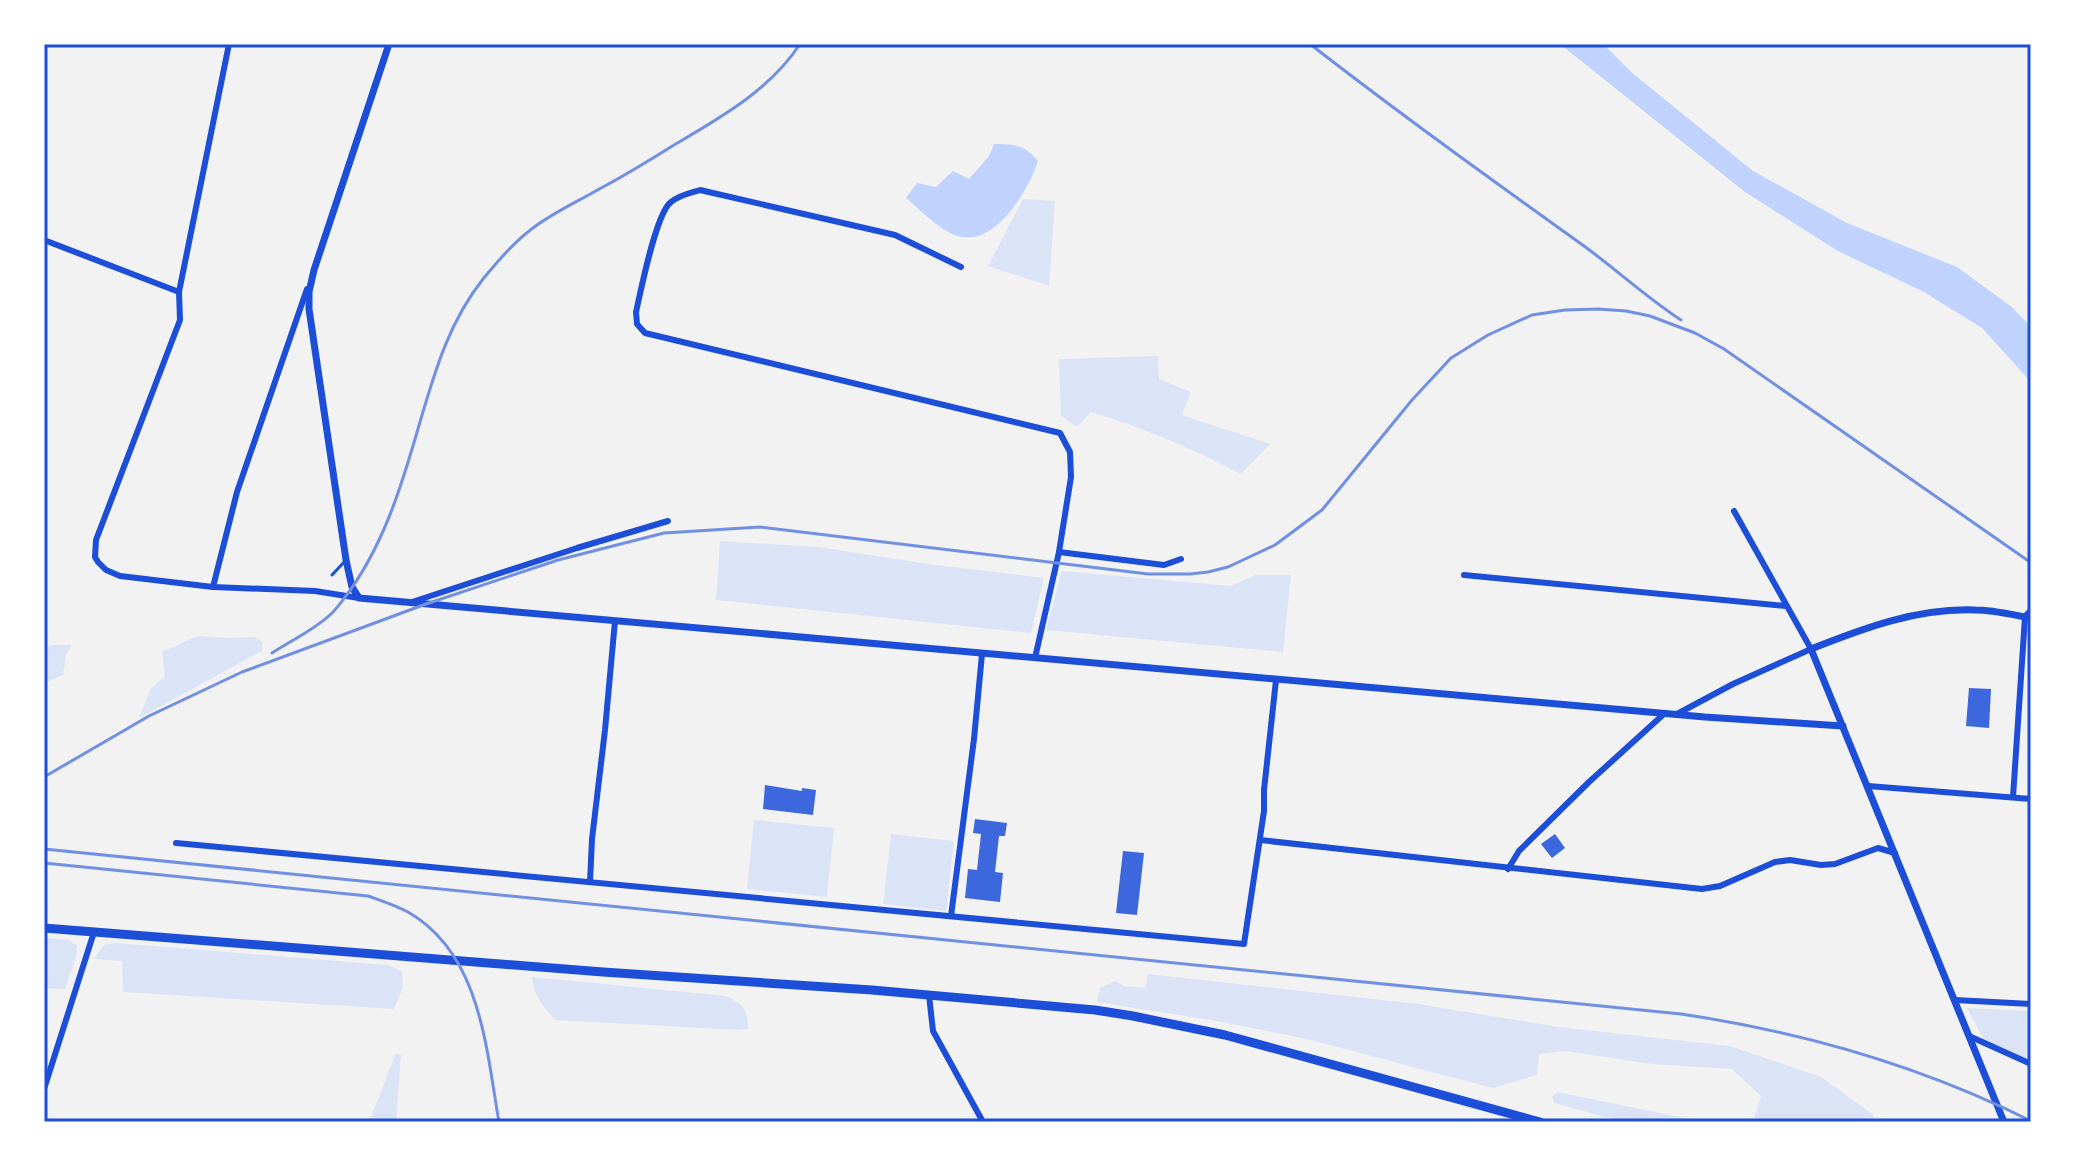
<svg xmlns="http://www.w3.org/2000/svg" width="2075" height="1166" viewBox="0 0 2075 1166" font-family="Raleway,sans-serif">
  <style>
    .green { fill: #dbe4f7 }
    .water { fill: #bfd3fe }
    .building { fill: #3d67dc }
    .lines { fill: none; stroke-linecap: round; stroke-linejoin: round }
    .service { stroke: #1d4ed8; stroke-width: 3 }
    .minor { stroke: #1d4ed8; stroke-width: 6 }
    .tertiary { stroke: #1d4ed8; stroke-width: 7 }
    .primary { stroke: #1d4ed8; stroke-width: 9 }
    .rail { stroke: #7290e2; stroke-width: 3 }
    .neatline { fill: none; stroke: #1d4ed8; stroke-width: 3 }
  </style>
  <rect width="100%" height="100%" fill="#f2f2f2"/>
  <g class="green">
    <path d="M1023,199l32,2 -6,85 -61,-20z"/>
    <path d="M1158,356l1,23 32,13 -9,23 88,29 -29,30c-49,-26 -98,-46 -150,-62l-14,15 -16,-11 -2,-57z"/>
    <path d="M720,541l99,6 109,17 116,14 -13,55 -315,-33z"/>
    <path d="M1062,571l169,15 24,-11h36l-8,77 -237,-22z"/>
    <path d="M199,636l28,2 28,-1 7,5v9l-123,67 11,-28 15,-14 -3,-25c14,-3 24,-12 37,-15z"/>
    <path d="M54,645h18l-6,9 -3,21 -16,7 -3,-7v-27z"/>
    <path d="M754,820l80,8 -7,69 -80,-8z"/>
    <path d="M891,834l63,7 -8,70 -63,-7z"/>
    <path d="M44,938l25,2 8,6v8l-12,35 -21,-1z"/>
    <path d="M116,943l272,22 14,6 1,16 -9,22 -271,-17 -1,-31 -28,-2 10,-14z"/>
    <path d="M1148,974l270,30 141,23 171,19 91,31 51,37 5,8h-124l8,-26 -29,-27 -80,-5 -87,-13 -26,3 -2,21 -44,13 -182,-48 -88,-18 -126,-20 3,-14 15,-7 9,5 21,2z"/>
    <path d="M532,977l194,19c17,7 22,15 22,33l-10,1 -182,-10c-13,-13 -23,-25 -24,-43z"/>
    <path d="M1967,1008l64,3v50l-47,-21z"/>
    <path d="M396,1053l5,2 -5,67h-27z"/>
    <path d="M1557,1092l147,30h-81l-69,-19 -2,-6z"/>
  </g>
  <g class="water">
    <path d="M1560,44h43l28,28 122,99 94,52 110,44 56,41 18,19v55l-49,-54 -58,-36 -86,-41 -93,-59z"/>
    <path d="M994,144c21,0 31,1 44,17 -9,28 -41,82 -75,76 -21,-3 -41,-26 -57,-39l11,-15 19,4 17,-16 16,8 20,-23z"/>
  </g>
  <g class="building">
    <path d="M1969,688l22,1 -2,39 -23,-2z"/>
    <path d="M765,785l37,6v-3l14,2 -3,25 -50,-6z"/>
    <path d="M975,819l32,4 -2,13h-6l-4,36 8,1 -3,29 -35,-4 3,-29 9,1 4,-36 -8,-1z"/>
    <path d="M1555,834l10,14 -13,10 -11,-14z"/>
    <path d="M1123,851l21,2 -7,62 -21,-2z"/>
  </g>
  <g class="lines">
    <path class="service" d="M332,575l14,-15"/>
    <g class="minor">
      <path d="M229,44l-50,248 1,28 -84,220 -1,17 3,5 8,8 14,6 93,11 102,4 44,7"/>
      <path d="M44,240l135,52"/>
      <path d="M961,267l-66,-32 -195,-45c-10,3 -21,5 -29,12 -15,11 -30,88 -35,110l1,12 8,9 415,100 10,19 1,25 -12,75 -24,106"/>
      <path d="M1059,552l105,13 17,-6"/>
      <path d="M1464,575l322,31"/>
      <path d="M213,587l24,-95 70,-203"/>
      <path d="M412,602l165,-54 91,-27"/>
      <path d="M1677,714l56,-30 78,-35 -77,-138"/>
      <path d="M1868,786l163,13"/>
      <path d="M2013,797l12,-180"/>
      <path d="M1260,840l442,49 18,-3 55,-24 15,-2 31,5 14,-1 43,-16 17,5"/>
      <path d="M176,843l1068,101 20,-133v-21l12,-110"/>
      <path d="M1508,869l11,-18 70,-69 76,-69"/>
      <path d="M590,882l2,-43 13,-109 10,-109"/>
      <path d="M951,916l23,-177 8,-85"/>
      <path d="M929,995l4,36 50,91"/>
      <path d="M1955,1000l76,4"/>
      <path d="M1969,1036l62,28"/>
      <path d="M44,1089l50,-157"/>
    </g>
    <g class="tertiary">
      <path d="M389,44l-75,226 -5,22v17l37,251 6,27 7,11 1346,119 138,9"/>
      <path d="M2004,1122l-193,-473c53,-21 106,-41 164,-39 17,0 34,4 50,7l6,-6"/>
    </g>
    <path class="primary" d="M44,928l559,44 269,18 223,20 38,6 92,19 315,87"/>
    <g class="rail">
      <path d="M1310,44c90,70 182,136 274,202 33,24 63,52 97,74"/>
      <path d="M272,653c20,-13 44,-24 60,-40 7,-7 13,-16 19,-24 35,-50 52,-108 69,-167 15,-51 29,-100 63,-143 15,-18 31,-37 50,-51 21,-16 46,-27 68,-40 25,-13 49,-28 73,-43 46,-27 96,-55 126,-101"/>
      <path d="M44,777l105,-61 93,-44 184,-68 132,-44 106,-27 96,-6 388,47h42l18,-2 20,-5 47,-22 47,-35 90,-110 39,-42 37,-23 44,-20 33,-5 33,-1 28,2 24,5 45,17 29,16 306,213"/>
      <path d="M44,849l1637,165c121,18 240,52 350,107"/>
      <path d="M44,863l324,33c14,5 27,9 40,16 73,42 78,136 91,210"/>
    </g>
  </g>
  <rect width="2075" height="1166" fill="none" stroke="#ffffff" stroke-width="92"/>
  <rect x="46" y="46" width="1983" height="1074" class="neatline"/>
</svg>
